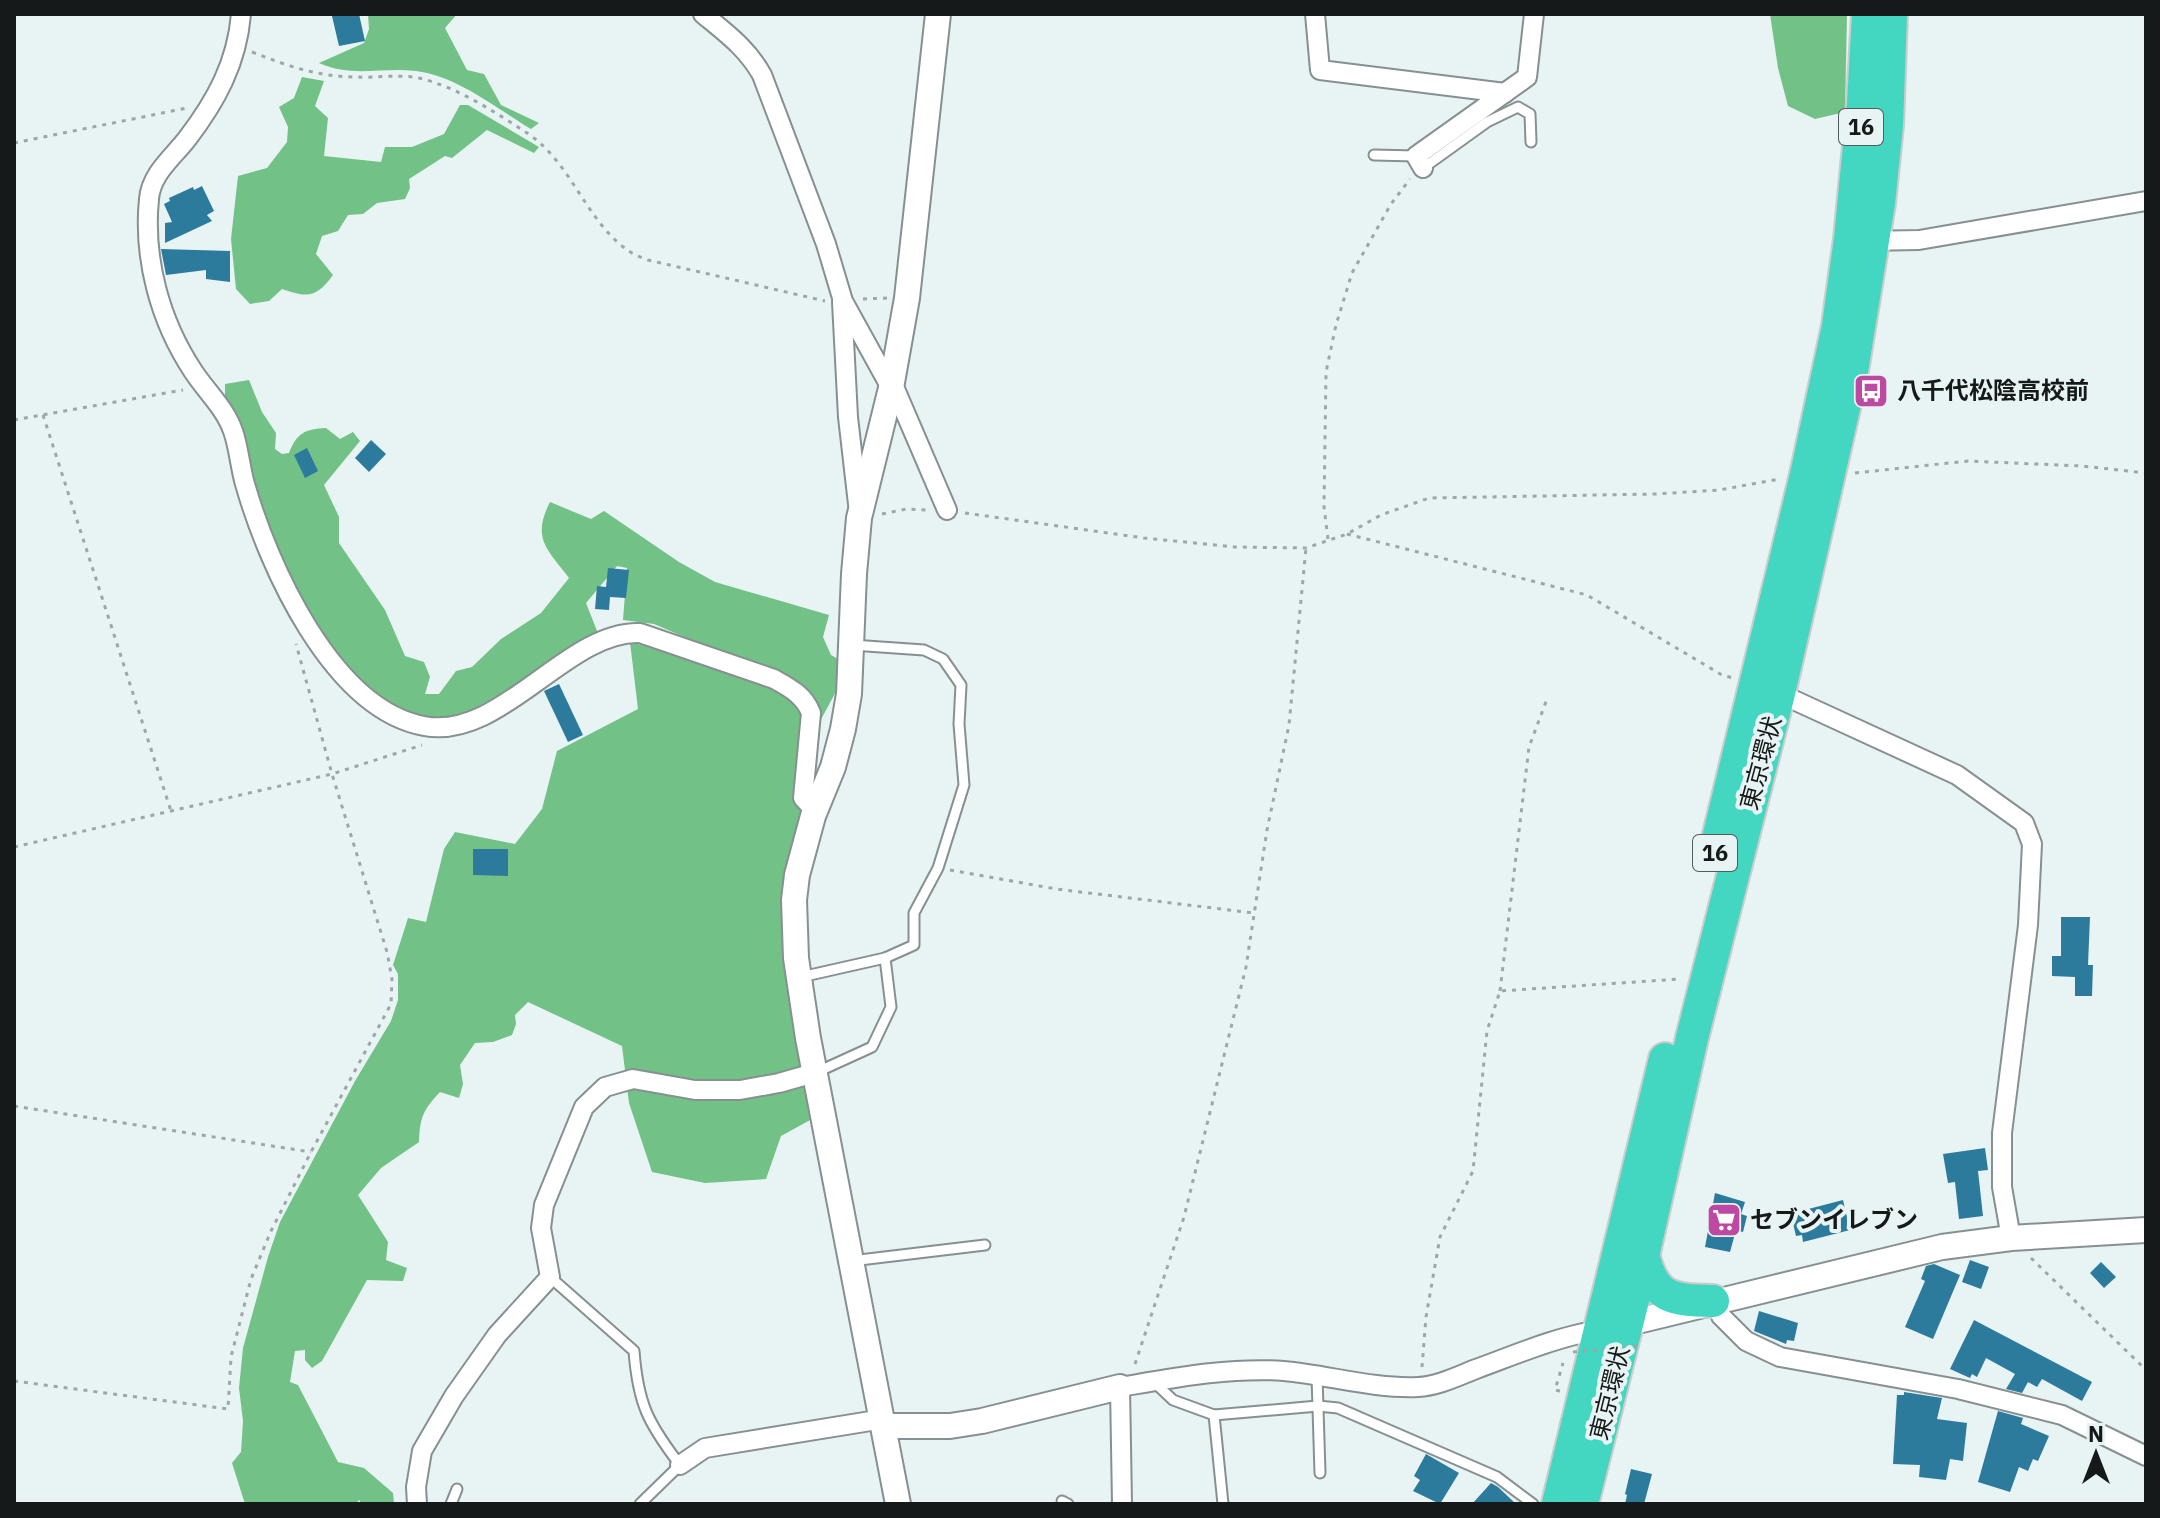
<svg xmlns="http://www.w3.org/2000/svg" width="2160" height="1518" viewBox="0 0 2160 1518" font-family="'IBM Plex Sans','Noto Sans JP',sans-serif">
  <style>
    .forest { fill: #72c186 }
    .building { fill: #2c7b9d }
    .lines { fill: none; stroke-linecap: round; stroke-linejoin: round }
    .service-casing { stroke: #879091; stroke-width: 13 }
    .minor-casing { stroke: #879091; stroke-width: 22 }
    .tertiary-casing { stroke: #879091; stroke-width: 28 }
    .trunk-casing { stroke: #cccccd; stroke-width: 36 }
    .path { stroke: #9ea6a7; stroke-width: 3; stroke-dasharray: 4 6; stroke-linecap: butt }
    .service { stroke: #fff; stroke-width: 9 }
    .minor { stroke: #fff; stroke-width: 18 }
    .tertiary { stroke: #fff; stroke-width: 24 }
    .trunk { stroke: #43d6c0; stroke-width: 32 }
    .path-bridge { stroke: #9ea6a7; stroke-width: 3; stroke-dasharray: 4 6; stroke-linecap: butt }
    .labels { text-anchor: middle; stroke-width: 8; stroke-linejoin: round; paint-order: stroke }
    .shield { fill: #e8f3f4; stroke: #555a5b; stroke-width: 2 }
    .shield-label { font-size: 22px; font-weight: bold; fill: #16191a }
    .poi-label { font-size: 24px; font-weight: bold; fill: #16191a; stroke: #e8f3f4; text-anchor: start }
    .street-label { font-size: 24px; fill: #16191a; stroke: #e8f3f4 }
  </style>
  <rect width="100%" height="100%" fill="#e8f3f4"/>
  <g class="forest">
    <path d="M368,14h89l-12,14 22,42 17,4 17,31 38,18 -8,6c-35,-21 -74,-53 -115,-58 -35,-4 -64,7 -97,-8l45,-20 5,-14z"/>
    <path d="M1770,14h77l-2,98 -30,7 -27,-13 -10,-38z"/>
    <path d="M302,77l22,4 -9,25 13,12 -4,38 57,6 4,-15h27l32,-13 16,-29h8l71,42 -5,6 -47,-23 -35,28 -7,-2 -36,23 1,9 -5,11 -28,4 -14,11 -15,1 -10,16 -16,5 -6,18 17,21c-17,23 -25,23 -51,14l-13,12 -19,3 -14,-15 -5,-50 7,-63 29,-8 20,-26 1,-15 -9,-20 15,-9z"/>
    <path d="M249,380l13,32 14,21 -1,16 7,5 7,-1c8,-20 16,-24 37,-25l14,11 13,-7 7,9 -36,44 15,32v26l46,67 20,46 19,6 6,15 -5,17h14l17,-23 16,-4 29,-28 40,-26 28,-35c-21,-28 -38,-39 -19,-76l41,17 13,-8 75,51 36,20 114,33 -6,22 8,18 14,8 -6,23 -21,39 -15,90 -21,69 -1,42 12,89 19,104 -31,17 -15,43 -61,4 -53,-11 -23,-69 -7,-57 -94,-44 -13,13 1,9 -4,11 -19,7 -18,1 -15,22 3,19 -4,14 -19,-6c-17,18 -20,25 -21,50l-38,26 -23,27 30,47 -2,18 21,8 -4,13 -36,-1 -45,81 -10,7 -7,-8v-10l-10,1 -5,31 8,3 40,77 26,6 29,25 1,11h-32l-3,-4 -3,4h-111l-13,-41 9,-11 2,-31 -4,-33 4,-40 25,-91 12,-35 75,-141 36,-60 7,-21v-26l-5,-9 15,-47 18,4 18,-73 11,-17 60,12 27,-35 15,-58 81,-42 -8,-67 58,15 1,-18 -35,-15 -31,-4 4,-52 -10,-2 -31,37 13,33 -119,74 -17,5 -42,7 -43,-21 -9,-15 -12,-5 -58,-81 -37,-86 -37,-115v-15z"/>
  </g>
  <g class="building">
    <path d="M341,14h18l6,27 -26,5 -7,-30z"/>
    <path d="M202,186l12,25 -7,4 5,6 -47,22v-20l7,-1 -8,-18 6,-3 -1,-3 24,-11 1,3z"/>
    <path d="M161,249l69,2v31l-24,-3v-9l-40,5z"/>
    <path d="M371,440l15,14 -17,18 -14,-14z"/>
    <path d="M307,448l11,23 -13,7 -11,-23z"/>
    <path d="M608,568l21,2 -3,28 -16,-1 -1,13 -14,-1 2,-23 9,1z"/>
    <path d="M559,684l24,51 -15,7 -24,-51z"/>
    <path d="M473,849h35v27l-35,-1z"/>
    <path d="M2061,917h29l-2,48h5l-1,31h-17v-19l-23,-1v-20h9z"/>
    <path d="M1985,1148l3,22 -10,1 5,45 -24,3 -4,-37 -7,1 -5,-29z"/>
    <path d="M1715,1193l30,9 -4,12 6,2 -4,16 -7,-2 -6,22 -25,-5z"/>
    <path d="M1843,1200l7,30 -47,12 -1,-7 -6,1 -4,-17 2,-1 -1,-5z"/>
    <path d="M1970,1260l19,7 -8,22 -19,-7z"/>
    <path d="M2101,1262l15,15 -12,11 -14,-15z"/>
    <path d="M1934,1264l26,11 -27,64 -28,-12 20,-46 -4,-2 5,-13z"/>
    <path d="M1759,1311l39,12 -4,18 -7,-1 -1,4 -32,-13z"/>
    <path d="M1974,1320l118,62 -10,19 -40,-22 -5,8 -9,-5 -6,11 -16,-4 9,-15 -29,-16 -9,19 -5,-3 -2,4 -20,-9z"/>
    <path d="M1904,1392l38,6 -5,21 30,4 -4,38 -13,-2 -4,21 -27,-3 1,-12 -27,-1 4,-69h7z"/>
    <path d="M1998,1411l25,7 -2,6 28,12 -11,25 -5,-2 -5,12 -9,-4 -9,25 -32,-10z"/>
    <path d="M1426,1454l33,19 -19,31 -27,-13 7,-11 -6,-4z"/>
    <path d="M1631,1469l21,5 -8,30h-19l2,-9 -2,-1z"/>
    <path d="M1491,1483l7,4 18,17h-44z"/>
  </g>
  <g class="lines">
    <g class="service-casing">
      <g id="service">
        <path d="M1374,155l42,1"/>
        <path d="M1423,168l64,-46 31,-15 12,7 1,28"/>
        <path d="M801,977l84,-19 29,-13v-32l24,-45 26,-83 -5,-61 2,-39 -18,-26 -19,-9 -72,-5"/>
        <path d="M815,1073l57,-26 19,-40 -6,-49"/>
        <path d="M851,1261l134,-16"/>
        <path d="M550,1277l84,74c4,53 14,72 46,114l-40,39"/>
        <path d="M1317,1376l3,97"/>
        <path d="M1154,1382l19,18 41,15 104,-9 20,2 159,69 36,27"/>
        <path d="M1214,1415l9,89"/>
        <path d="M1062,1501l6,3"/>
        <path d="M451,1504l6,-15"/>
      </g>
    </g>
    <g class="minor-casing">
      <g id="minor">
        <path d="M241,14c-4,49 -25,87 -54,125 -15,19 -36,35 -38,60 -6,60 11,122 44,172 13,20 32,37 40,60 6,17 7,36 12,53 23,81 87,225 179,242 77,15 143,-96 216,-93l134,46c16,9 30,16 37,34l-8,85 12,13"/>
        <path d="M703,14c23,19 44,34 59,61l64,169 17,57 48,87"/>
        <path d="M1315,14l5,56 185,23"/>
        <path d="M1423,168l-7,-12 111,-79 7,-63"/>
        <path d="M1864,241l55,-1 227,-39"/>
        <path d="M842,302l6,115 10,87"/>
        <path d="M892,382l55,128"/>
        <path d="M1772,690l185,85 67,48 8,21 -4,81 -26,208v54l9,51"/>
        <path d="M1717,1300l4,16 25,25 34,16 178,32 104,26 84,41"/>
        <path d="M680,1465l25,-17 178,-29"/>
        <path d="M417,1504l-1,-17 6,-36 32,-55 43,-61 53,-58 -9,-49 3,-23 40,-98 21,-20 28,-8 62,11h45l39,-7 35,-10"/>
        <path d="M1122,1504l-2,-117c53,-9 109,-20 164,-16 44,4 89,18 134,16 20,-1 40,-11 58,-18 41,-15 80,-32 123,-39"/>
      </g>
    </g>
    <g class="tertiary-casing">
      <g id="tertiary">
        <path d="M1613,1327l329,-80 69,-9 135,-8"/>
        <path d="M885,1426h65l32,-5 138,-34"/>
        <path d="M898,1504l-90,-466 -12,-80 -2,-58 3,-25 16,-59 20,-49 10,-38 6,-35 5,-120 5,-56 32,-130 16,-90 31,-284"/>
      </g>
    </g>
    <g class="trunk-casing">
      <g id="trunk">
        <path d="M1717,843l89,-368 32,-149 12,-87 13,-135 5,-90"/>
        <path d="M1643,1254c11,45 28,46 70,47"/>
        <path d="M1558,1504l107,-445"/>
        <path d="M1582,1504l52,-208 58,-258 87,-345 72,-316 28,-174 8,-78 4,-111"/>
      </g>
    </g>
    <g class="path">
      <path d="M252,52c36,14 66,25 106,25 19,1 41,-3 61,1 38,9 76,34 108,55 44,29 58,86 99,116 6,5 14,8 22,11l177,41"/>
      <path d="M14,143l173,-35"/>
      <path d="M863,299l25,-1"/>
      <path d="M43,415l128,396"/>
      <path d="M14,420l169,-30"/>
      <path d="M1855,473l113,-12 114,5 64,7"/>
      <path d="M965,513l179,25 91,9 71,1 41,-14 34,-19 48,-17 227,-4 63,-4 61,-11"/>
      <path d="M882,514l24,-5 20,1"/>
      <path d="M1347,534l240,61 135,80 11,3"/>
      <path d="M1328,539l-4,-32 2,-135 10,-47 16,-52 39,-69 19,-25"/>
      <path d="M14,847l318,-73 90,-29"/>
      <path d="M950,870l106,19 198,24"/>
      <path d="M1500,991l29,-244 18,-48"/>
      <path d="M14,1106l297,46"/>
      <path d="M2031,1258l115,112"/>
      <path d="M1135,1364l49,-147 62,-250 21,-137 22,-105 17,-177"/>
      <path d="M1422,1367l4,-50 14,-80 33,-66 14,-140 13,-40 180,-12"/>
      <path d="M14,1381l214,28 3,-52 20,-78 20,-48 40,-79 80,-148 1,-25 -5,-27 -55,-178 -36,-130"/>
      <path d="M1560,1391l-5,-1 8,-27"/>
    </g>
    <use href="#service" class="service"/>
    <use href="#minor" class="minor"/>
    <use href="#tertiary" class="tertiary"/>
    <use href="#trunk" class="trunk"/>
    <path class="path-bridge" d="M1573,1352l64,-6"/>
  </g>
  <defs>
    <g id="bus-square" transform="scale(1.8)"><rect x="-9" y="-9" width="18" height="18" rx="4" fill="#bd49a2" stroke="#e8f3f4"/><path d="M-5-6H5V4H4V6H2V4H-2V6H-4V4H-5ZM-3.5-4V0h7V-4ZM-3.5 1.2v1.5H-2V1.2ZM2 1.2v1.5H3.5V1.2Z" fill="#fff"/></g>
    <g id="supermarket-square" transform="scale(1.8)"><rect x="-9" y="-9" width="18" height="18" rx="4" fill="#bd49a2" stroke="#e8f3f4"/><path d="M-6-5.5h2.5l.6 2H6L4.5 2H-2.5L-4.4-4H-6ZM-1.5 3.2a1.3 1.3 0 1 0 .1 0ZM3 3.2a1.3 1.3 0 1 0 .1 0Z" fill="#fff"/></g>
  </defs>
  <g fill-rule="evenodd">
    <use href="#bus-square" x="1871" y="391"/>
    <use href="#supermarket-square" x="1724" y="1220"/>
  </g>
  <g class="labels">
    <g class="shield">
      <rect x="1839" y="109" width="44" height="36" rx="6"/>
      <rect x="1693" y="835" width="44" height="36" rx="6"/>
    </g>
    <g class="shield-label">
      <text x="1861" y="135">16</text>
      <text x="1715" y="861">16</text>
    </g>
    <g class="poi-label">
      <text x="1897" y="399">八千代松陰高校前</text>
      <text x="1750" y="1228">セブンイレブン</text>
    </g>
    <g class="street-label">
      <text transform="translate(1761 763) rotate(-75)" y="8">東京環状</text>
      <text transform="translate(1610 1393) rotate(-76)" y="8">東京環状</text>
    </g>
  </g>
  <rect width="2160" height="1518" fill="none" stroke="#16191a" stroke-width="32"/>
  <g transform="translate(2096 1454)" stroke="#e8f3f4" stroke-width="6" paint-order="stroke">
  <path d="M0-6L14 30L0 20L-14 30Z" fill="#16191a"/>
  <text y="-12" font-size="22" font-weight="bold" text-anchor="middle" fill="#16191a">N</text>
  </g>
</svg>
